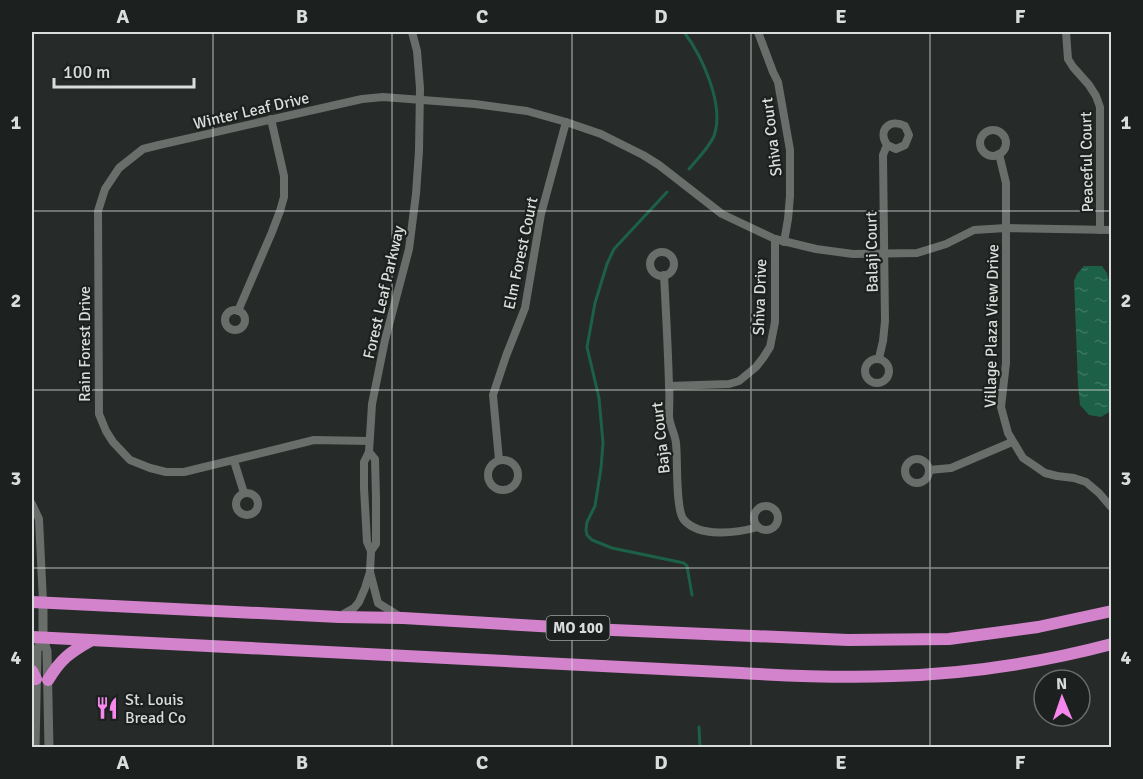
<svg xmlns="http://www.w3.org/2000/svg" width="1143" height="779" viewBox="0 0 1143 779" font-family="Signika,sans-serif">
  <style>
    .water { fill: url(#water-ripples) }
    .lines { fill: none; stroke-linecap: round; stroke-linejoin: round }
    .stream { stroke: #1c6047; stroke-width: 3 }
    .minor { stroke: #696e6b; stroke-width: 8 }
    .tertiary { stroke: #696e6b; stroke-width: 9 }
    .trunk { stroke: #d283cb; stroke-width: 12 }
    .grid { fill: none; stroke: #dadddb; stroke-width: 1.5; stroke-opacity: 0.55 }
    .labels { text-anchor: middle; stroke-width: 4.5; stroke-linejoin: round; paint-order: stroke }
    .shield { fill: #1c201e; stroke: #a1a4a2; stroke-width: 1.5 }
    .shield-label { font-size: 15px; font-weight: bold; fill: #dadddb }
    .street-label { font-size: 16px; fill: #dadddb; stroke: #1c201e }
    .poi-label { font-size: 16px; fill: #dadddb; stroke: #1c201e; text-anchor: start }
    .neatline { fill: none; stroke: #dadddb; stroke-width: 2 }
    .grid-label { font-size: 20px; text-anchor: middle; font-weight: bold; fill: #dadddb }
  </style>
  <defs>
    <pattern id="water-ripples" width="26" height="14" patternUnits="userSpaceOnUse" patternTransform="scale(1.5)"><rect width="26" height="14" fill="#1c6047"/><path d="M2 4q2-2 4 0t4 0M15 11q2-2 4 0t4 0" fill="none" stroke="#3c7661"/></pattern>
  </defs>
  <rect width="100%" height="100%" fill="#262a28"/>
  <path class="water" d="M1084,266h18l5,7 3,11 2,34 -1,93 -10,6 -12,-2 -9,-10 -2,-20 -4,-104 3,-7z"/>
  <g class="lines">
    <g class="stream">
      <path d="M684,32c18,24 41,73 30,104 -6,13 -16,22 -25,33"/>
      <path d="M667,192l-53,57 -7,15 -12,39 -8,44 12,51 4,45 -2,25 -6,38 -8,16 -1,8 1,5 5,5 20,8 72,15 3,3 5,29"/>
      <path d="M699,727l1,21"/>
    </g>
    <g class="minor">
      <path d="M758,32l15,40 5,10 12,68v46l-2,23 -4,23"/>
      <path d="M1066,32l2,27 5,8 16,18 7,11 4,11v123"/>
      <circle cx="993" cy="143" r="13"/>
      <path d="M999,154l7,29v180l-5,44 7,26 15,25 12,8 10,7 12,3 17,2 12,4 13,11 13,15"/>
      <circle cx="662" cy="264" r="12"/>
      <path d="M664,275c2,37 4,73 5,110 1,11 0,21 0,32 1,9 6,17 7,26 2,16 -1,67 8,77 16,18 53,13 74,7"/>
      <circle cx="235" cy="320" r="10"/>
      <path d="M238,311l34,-79 8,-21 4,-14v-21l-13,-57"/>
      <path d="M879,358l4,-17 2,-20 -2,-166 4,-10c-10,-15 3,-27 18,-19l4,9 -4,10 -9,4 -9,-4"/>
      <circle cx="877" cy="371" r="12"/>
      <path d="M669,386l60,-2 10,-3 17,-14 7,-9 7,-11 5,-25v-83"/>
      <path d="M369,441l-55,-1 -130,32h-18l-16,-4 -20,-8 -17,-18 -7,-11 -7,-17 -1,-203 7,-22 14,-21 24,-19 16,-4 203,-46 21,-2 92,7 52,7 39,11 35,12 42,21 16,10 63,49 53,25 41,10 37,5 64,-1 29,-9 28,-14 32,-2 106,2"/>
      <path d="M369,452l6,7 1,39v46l-5,7"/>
      <circle cx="917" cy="471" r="12"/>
      <circle cx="503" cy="475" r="15"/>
      <path d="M499,460l-6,-65 13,-39 19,-48 16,-94 25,-92"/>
      <path d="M234,461l10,32"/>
      <path d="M929,470l22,-2 61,-26"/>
      <circle cx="247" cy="504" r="11"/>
      <path d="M32,504l7,15 4,83"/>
      <circle cx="766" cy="518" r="12"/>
      <path d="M370,572l8,31 21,13"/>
      <path d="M340,616l14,-8 5,-6 6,-14 5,-16 1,-21 -4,-9 -3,-54v-26l5,-10 3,-48 13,-64 24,-91 7,-55 3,-43 1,-63 -3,-37 -5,-19"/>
    </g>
    <g class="tertiary">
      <path d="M43,602v36l4,13 2,97"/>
      <path d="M35,748l2,-98 6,-12"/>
    </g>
    <g class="trunk">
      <path d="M32,602l307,15 64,1 187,11 258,11 101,-1 89,-12 74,-16"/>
      <path d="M32,637l709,36c51,3 102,5 152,3 74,-2 147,-13 219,-32"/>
      <path d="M32,671l4,8"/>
      <path d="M48,680c13,-21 21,-27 42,-39"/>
    </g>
  </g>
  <path class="grid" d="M213,32v716M392,32v716M572,32v716M751,32v716M930,32v716M32,211h1080M32,390h1080M32,568h1080"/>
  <defs>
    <g id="restaurant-bare" transform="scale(1.8)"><path d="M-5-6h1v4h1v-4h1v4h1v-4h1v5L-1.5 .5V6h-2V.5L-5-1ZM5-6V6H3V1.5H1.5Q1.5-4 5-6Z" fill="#f688ed" stroke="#1c201e" stroke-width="2.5" paint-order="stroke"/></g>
  </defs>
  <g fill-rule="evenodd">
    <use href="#restaurant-bare" x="107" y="708"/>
  </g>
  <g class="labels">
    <rect class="shield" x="546.5" y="616" width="63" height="24" rx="4.5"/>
    <g class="shield-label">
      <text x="578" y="633">MO 100</text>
    </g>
    <g class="street-label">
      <text transform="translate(251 110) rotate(-13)" y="6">Winter Leaf Drive</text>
      <text transform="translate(771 137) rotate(-97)" y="6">Shiva Court</text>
      <text transform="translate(1086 162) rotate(-91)" y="6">Peaceful Court</text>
      <text transform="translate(871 252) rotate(-91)" y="6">Balaji Court</text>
      <text transform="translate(520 253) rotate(-78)" y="6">Elm Forest Court</text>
      <text transform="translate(383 292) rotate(-77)" y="6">Forest Leaf Parkway</text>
      <text transform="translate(759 297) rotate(-88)" y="6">Shiva Drive</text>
      <text transform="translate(991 326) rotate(-89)" y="6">Village Plaza View Drive</text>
      <text transform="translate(84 344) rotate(-90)" y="6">Rain Forest Drive</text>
      <text transform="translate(660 438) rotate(-96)" y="6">Baja Court</text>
    </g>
    <g class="poi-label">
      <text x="125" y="705">St. Louis<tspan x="125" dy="18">Bread Co</tspan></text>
    </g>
  </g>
  <rect width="1143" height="779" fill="none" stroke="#1c201e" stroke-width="66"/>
  <g transform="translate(1062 698) rotate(358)"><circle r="28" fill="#1c201e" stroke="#686c6a" stroke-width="1.5"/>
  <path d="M0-4.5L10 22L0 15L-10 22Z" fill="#f688ed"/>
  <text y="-9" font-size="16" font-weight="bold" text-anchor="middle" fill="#dadddb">N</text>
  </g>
  <path d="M54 78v9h140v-9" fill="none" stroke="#dadddb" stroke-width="3"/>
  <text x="63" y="78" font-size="18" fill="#dadddb" stroke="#1c201e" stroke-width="4.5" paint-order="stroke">100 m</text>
  <rect x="33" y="33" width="1077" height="713" class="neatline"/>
  <g class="grid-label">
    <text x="123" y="23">A</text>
    <text x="302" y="23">B</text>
    <text x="482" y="23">C</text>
    <text x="661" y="23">D</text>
    <text x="841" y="23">E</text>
    <text x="1020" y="23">F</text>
    <text x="16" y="129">1</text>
    <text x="1126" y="129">1</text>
    <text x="16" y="307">2</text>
    <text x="1126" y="307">2</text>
    <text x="16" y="485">3</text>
    <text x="1126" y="485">3</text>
    <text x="16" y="664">4</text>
    <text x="1126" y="664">4</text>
    <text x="123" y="769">A</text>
    <text x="302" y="769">B</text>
    <text x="482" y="769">C</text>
    <text x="661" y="769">D</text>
    <text x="841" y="769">E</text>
    <text x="1020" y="769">F</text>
  </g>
</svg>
